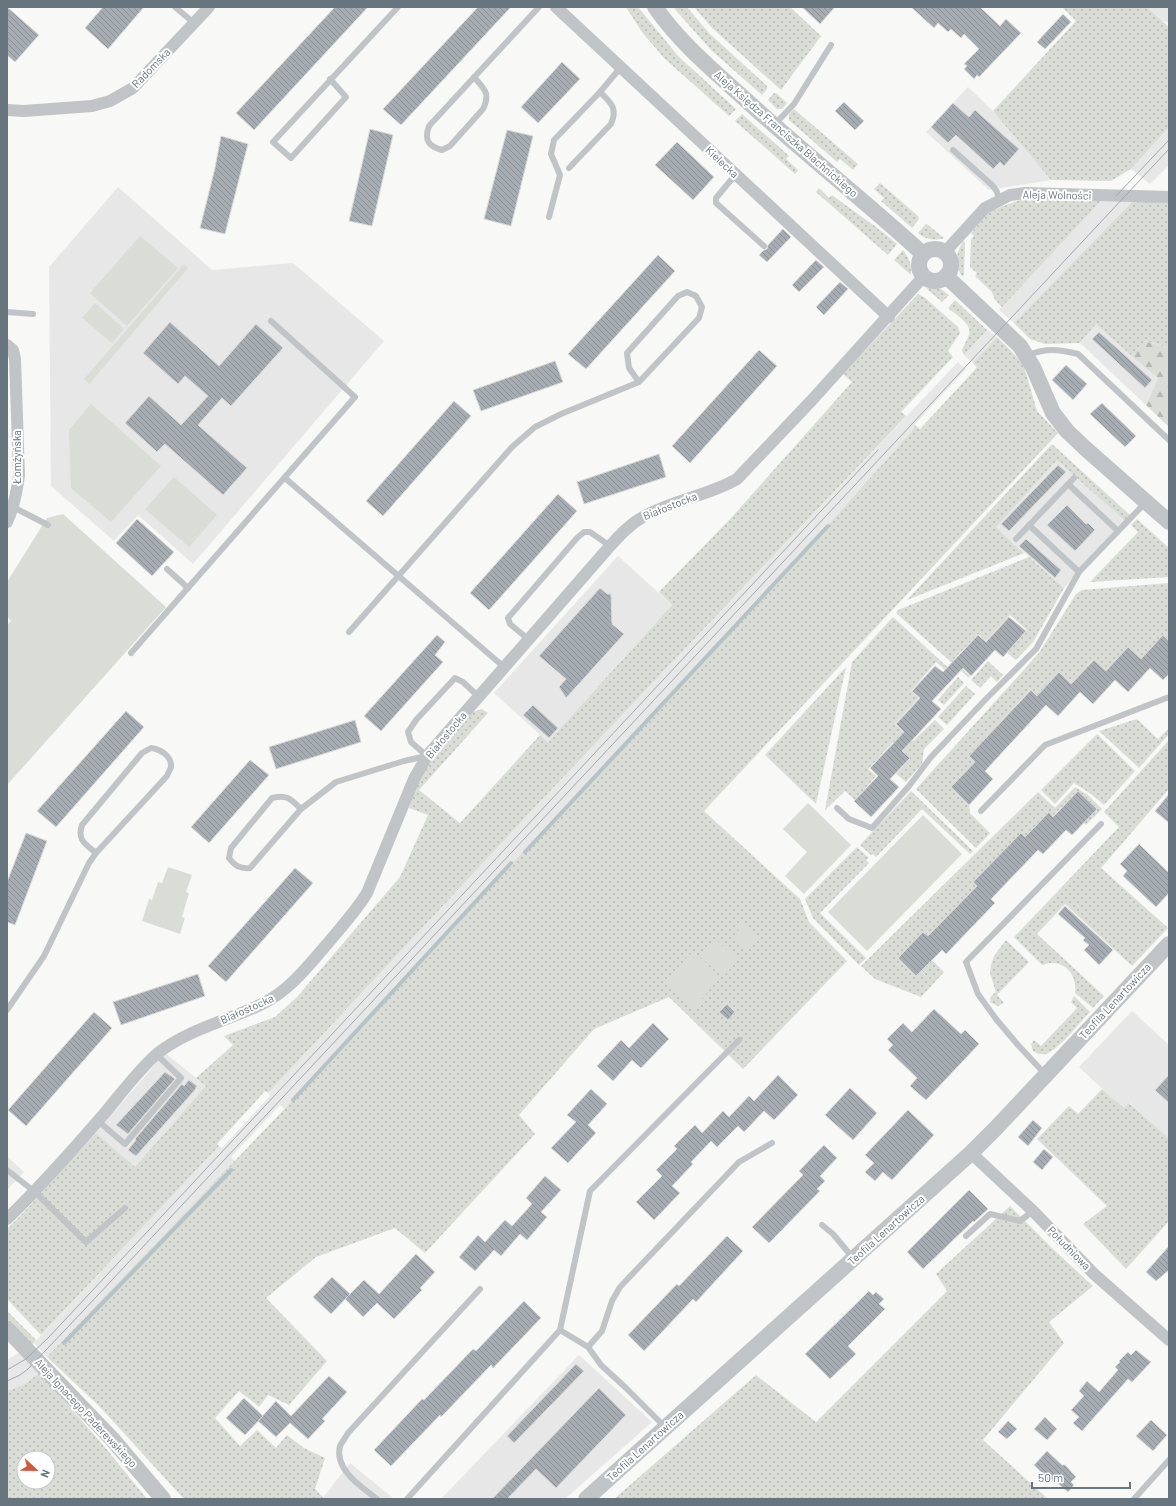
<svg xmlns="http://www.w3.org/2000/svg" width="1176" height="1506" viewBox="0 0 1176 1506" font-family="Barlow,sans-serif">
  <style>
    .built { fill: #e6e7e6 }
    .grass { fill: url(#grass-dots); fill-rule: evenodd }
    .forest { fill: url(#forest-firs) }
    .park { fill: #d9ddd6 }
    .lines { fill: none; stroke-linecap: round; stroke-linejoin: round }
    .stream { stroke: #b7c2c6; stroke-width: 4 }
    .building { fill: url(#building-back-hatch); stroke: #dadad8 }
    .service { stroke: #c0c4c7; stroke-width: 6 }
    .minor { stroke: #c0c4c7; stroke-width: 12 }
    .tertiary { stroke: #c0c4c7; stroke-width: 16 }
    .tram { stroke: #a2a8ad; stroke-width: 1 }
    .labels { text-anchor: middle; stroke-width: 4; stroke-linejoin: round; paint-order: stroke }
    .street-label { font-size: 11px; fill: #66757e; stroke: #fff }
  </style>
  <defs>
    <pattern id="grass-dots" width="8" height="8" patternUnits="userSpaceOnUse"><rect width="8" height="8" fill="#d9ddd6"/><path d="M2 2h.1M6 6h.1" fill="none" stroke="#b4b8b3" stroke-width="1.8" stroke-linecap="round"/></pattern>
    <pattern id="forest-firs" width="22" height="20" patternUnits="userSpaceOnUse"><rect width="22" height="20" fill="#d9ddd6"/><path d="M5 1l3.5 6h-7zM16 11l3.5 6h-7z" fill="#b4b8b3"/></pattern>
    <pattern id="building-back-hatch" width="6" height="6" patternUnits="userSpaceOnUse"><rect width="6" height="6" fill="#a6adb2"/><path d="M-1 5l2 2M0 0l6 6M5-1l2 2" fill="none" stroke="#8b9196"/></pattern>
  </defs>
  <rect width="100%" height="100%" fill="#f8f8f6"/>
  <g class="built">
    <path d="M1147,7h22v16l-6,-2z"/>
    <path d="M968,87l25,24 58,69 -62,10 -63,-58z"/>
    <path d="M1169,127v38l-19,19 -19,-15z"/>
    <path d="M118,187l94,83 81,-7 91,78 -191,223 -55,-49 -24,26 -63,-55 -2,-219z"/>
    <path d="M1101,201h32l-119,122 -15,-13z"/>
    <path d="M1096,324l62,54 -12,27 -66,-62z"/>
    <path d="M987,330l10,7 -24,26 -9,-8z"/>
    <path d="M958,362l8,7 -51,55 -3,7 -82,92 -309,331 -181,197 -55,58 -5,-4 -49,52 5,5 -189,195 -13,-14 185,-197 3,2 48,-52 -2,-3 283,-303z"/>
    <path d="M1057,459l68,62 -61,67 -68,-61z"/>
    <path d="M618,556l54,49 -124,137 -54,-49z"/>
    <path d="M1132,1011l37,34v93l-39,-35 -6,6 -45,-42z"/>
    <path d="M165,1053l41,33 -71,81 -39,-34z"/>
    <path d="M7,1156l17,16 -17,18z"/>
    <path d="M20,1352l20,21 -17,12 -16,6v-31z"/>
    <path d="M579,1355l73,67 -87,77h-124z"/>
    <path d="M350,1463l44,36h-72z"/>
  </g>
  <g class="grass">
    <path d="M626,7h12l40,49 58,53 -7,7 -65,-58 -22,-26z"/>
    <path d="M673,7h14l22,26 58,53v3l-5,6 -51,-45z"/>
    <path d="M694,7h96l31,29 -40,54 -69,-62z"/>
    <path d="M1062,7h85l22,20v100l-38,42 -20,12 -60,-1 -58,-69 83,-90z"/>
    <path d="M774,93l3,1 10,9 -5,6h-5l-9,-9z"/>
    <path d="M794,109l64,55 -5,6 -13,-11 -3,3 -48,-42v-6z"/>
    <path d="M742,114l47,42 -3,3 12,11 -3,4 -60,-53z"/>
    <path d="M880,183l38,33 1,3 -7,9 -31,-27 3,-3 -10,-9z"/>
    <path d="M819,188l10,10 3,-3c22,17 45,31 65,49l-9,11 -72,-63z"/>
    <path d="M1020,200l81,1 -99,106 -7,-7 -3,-8 -17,-16 2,-3 -7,-6 1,-28 3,-3 -3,-3 19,-22z"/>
    <path d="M1133,201l36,2v145l-24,-7 -13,15 -36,-32 -16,19 -35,1 -15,-5 -16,-16z"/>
    <path d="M926,224l2,1 16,13c-9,3 -18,2 -26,-5z"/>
    <path d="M964,240l1,4 -1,30 -1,3c-10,-12 -7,-25 1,-37z"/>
    <path d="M903,250c6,7 9,16 8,25l-17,-15z"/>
    <path d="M934,287l7,2 8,6 -7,7 -16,-14z"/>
    <path d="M918,294l6,3 34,30 2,6 -12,18 5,6 -52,55 5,4 -355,374 -283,303 -3,-2 -48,53 2,2 -178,189 -34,-36v-70l16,-16 73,-80 39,34 71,-81 -10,-8 37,-33 -9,-9 51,-19 22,-20 103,-120 28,-62 -19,-7 8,-26 11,-21 45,-49 9,-3 6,4 -69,77 41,33 80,-88 8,7 124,-137 -13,-13 73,-75 120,-135 -9,-8z"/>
    <path d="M955,300l32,30 -23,25 -2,-5c2,-5 5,-10 7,-15 4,-11 -14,-21 -21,-27z"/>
    <path d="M997,337l26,26 14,48 21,22 -354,378 96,88 9,23 38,39 -104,108 -74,-72 -75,32 -75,86 16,19 -110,119 -30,-25 -79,29 -50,41 61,63 -38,44 -21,-10 -9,12 -20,-16 -24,27 25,28 17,-16 19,18 11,-13 17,13 21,10 -10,31 8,8 -1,2h-138l-85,-93 -52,-49 293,-306 181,-197 309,-331 82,-92 3,-6 5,4 51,-55 6,-7 -4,-4z"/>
    <path d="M1052,444l78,71 -5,6 -68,-61 -61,67 28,26 -117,47z"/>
    <path d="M1137,519l32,29v29l-79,5 48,-50 -7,-7z"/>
    <path d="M1029,557l35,31 -31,54 -17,18 -9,-7 20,-23 -17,-15 -24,26 -8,-7 -25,26 17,16 -1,2 -73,-65 2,-3z"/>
    <path d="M1169,583v58l-6,-6 -22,24 -35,12 -13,-11 -22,24 -12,-12 -22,24 -7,-6 -61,66 6,6 -24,25 18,18 1,8 20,20 -14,15 -60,-59 123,-136 37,-59 6,-4z"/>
    <path d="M893,617l62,57 -2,3 -17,-15 -25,29 8,7 -24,26 18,17 22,-21 9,9 -20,20 -2,15 -16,18 -10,-8 14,-16 -17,-16 -25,27 8,7 -21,24 -10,-9 -20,19 27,-148z"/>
    <path d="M988,661l15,14 -6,7 -6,-6 -11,12 -9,-8z"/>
    <path d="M846,667l-30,137 -51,-49z"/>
    <path d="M958,677l6,6 -20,22 -6,-5z"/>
    <path d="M966,686l9,8 -28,31 -9,-8z"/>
    <path d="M1137,719l21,20 11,-11v6l-30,34 -40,-37z"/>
    <path d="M1097,734l38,37 -31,34 -13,-11 -17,-11 -19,21 -14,-14z"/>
    <path d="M1169,740v49l-68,79 67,60 -36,38 -67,-62 -28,30 67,62 -11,12 -18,-15c3,-20 -13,-36 -33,-28l-28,-28 105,-110 -15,-15z"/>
    <path d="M1075,787l13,8 14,14 -16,16 -2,-2 12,-14 -19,-18 -24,25 -5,-4 -23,25 -4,-4 -48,49 4,4 -49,50 -5,-4 -25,26 18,18 16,-16 12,12 -23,25 -46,-18 -14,-13 177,-174 17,16z"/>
    <path d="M911,791l62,60 -3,3 -48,-45 -46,48 -3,-3 -2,1 -11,-10z"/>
    <path d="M857,847l12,11 -3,2 3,3 -49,50 46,45 -7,7 -46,-47 -8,-19z"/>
    <path d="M1006,940l23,22 -32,33 7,8 -6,3 -8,-4 1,-6 5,-4 -6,-19 1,-8 3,-9z"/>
    <path d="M1074,996l16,16c-10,10 -30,36 -42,41 -6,3 -11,0 -15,-2l-2,-7 3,-4 7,6 36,-38 -6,-6z"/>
    <path d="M1102,1089l22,19 5,-5 40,35v83l-43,48 -43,-45 24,-18 -70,-67 32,-33 9,8z"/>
    <path d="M1010,1206l45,45 38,35 -44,36 15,21 -81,97 65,59h-434l142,-124 60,47 131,-131 -11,-17z"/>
    <path d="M7,1311l29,29 -4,5 -25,-25z"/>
    <path d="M40,1373l64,73 43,53h-140v-108l16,-6zM24,1458h24v24h-24z"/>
  </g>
  <path class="forest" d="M1144,341l25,7v79l-23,-22 12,-27 -26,-22z"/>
  <g class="park">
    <path d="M140,236l38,32 -51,58 -37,-33z"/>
    <path d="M184,264l4,4 -99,116 -5,-5z"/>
    <path d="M95,303l29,26 -12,14 -30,-25z"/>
    <path d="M91,404l70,62 -50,56 -40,-34 -2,-58z"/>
    <path d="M174,477l43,38 -28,32 -44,-38z"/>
    <path d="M63,514l103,93 -159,178v-160l4,-4 -4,-5v-34l40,-64z"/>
    <path d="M808,803l43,42 -47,49 -19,-18 22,-24 -24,-23z"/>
    <path d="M923,815l39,39 -95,97 -39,-39z"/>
    <path d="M168,867l24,8 -6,17 3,1 -7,24 3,1 -5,16 -38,-13 7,-22 3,1 6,-18 4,1z"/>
    <path d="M742,922l17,17 -12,12 -15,-14 7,-6 -3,-3z"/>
    <path d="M715,939l23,21 -15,17 -24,-21z"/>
    <path d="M690,954l29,25 -25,29 -30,-25z"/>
  </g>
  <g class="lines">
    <g class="stream">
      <path d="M525,852l303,-326"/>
      <path d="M293,1100l218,-237"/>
      <path d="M64,1343l167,-173"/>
    </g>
  </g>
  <g class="building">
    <path d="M7,7l32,28 -24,27 -8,-7z"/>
    <path d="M103,7h41l-36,42 -23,-21z"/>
    <path d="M335,7h33l-114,123 -18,-17z"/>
    <path d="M478,7h33l-110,118 -18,-16z"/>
    <path d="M802,7h33l-15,17z"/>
    <path d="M911,7h69l20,19 6,-7 15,14 -42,44 -2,-2 -3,4 -10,-10 3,-3 -3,-2 15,-15 -15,-15 -3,4 -10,-9 -3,3 -10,-9 -4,5z"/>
    <path d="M1063,14l8,8 -26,27 -8,-7z"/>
    <path d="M562,62l18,17 -42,44 -17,-16z"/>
    <path d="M844,102l20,19 -9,9 -20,-19z"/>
    <path d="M953,103l16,14 6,-7 44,39 -15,17 -4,-4 -7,7 -37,-34 -8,8 -17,-16z"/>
    <path d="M370,129l23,6 -21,91 -23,-5z"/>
    <path d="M507,130l26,6 -22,90 -27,-7z"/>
    <path d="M221,136l27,8 -23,90 -25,-6 15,-60z"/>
    <path d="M677,142l37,35 -21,23 -38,-35z"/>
    <path d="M783,229l8,8 -24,25 -8,-7 5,-5 3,-1 1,-4z"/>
    <path d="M658,255l17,16 -89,98 -18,-15z"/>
    <path d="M816,260l8,7 -25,25 -7,-7z"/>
    <path d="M840,282l8,7 -24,26 -8,-8z"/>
    <path d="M170,322l49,44 37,-42 27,24 -52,58 -9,-8 -24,27 49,43 -24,27 -58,-51 -8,8 -32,-29 24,-27 32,29 27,-29 -23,-20 -7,8 -35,-31z"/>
    <path d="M1099,332l53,48 -7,8 -53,-49z"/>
    <path d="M759,350l18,16 -87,97 -18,-17z"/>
    <path d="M555,361l8,21 -82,29 -8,-21z"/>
    <path d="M1066,365l21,19 -14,16 -21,-20z"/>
    <path d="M454,401l17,15 -88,100 -17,-15z"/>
    <path d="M1102,403l34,33 -11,11 -35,-33z"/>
    <path d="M659,454l7,23 -82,27 -7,-22z"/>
    <path d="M1058,465l8,7 -57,59 -8,-7z"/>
    <path d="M558,494l19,17 -88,99 -19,-17z"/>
    <path d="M1067,505l19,19 2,-1 7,7 -20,21 -28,-26z"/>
    <path d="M137,519l37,33 -22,24 -36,-33z"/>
    <path d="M1026,539l35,31 -6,8 -36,-32z"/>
    <path d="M600,588l7,6h4l1,30 12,10 -58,64 -7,-11 7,-8 -27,-23z"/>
    <path d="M1009,617l17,14 -23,26 -8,-7 -24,26 -8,-8 -31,33 9,8 -39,42 8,7 -20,21 9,8 -28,30 -17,-16 24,-25 -8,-8 34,-36 -8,-8 24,-26 -8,-7 23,-25 8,6 35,-37 8,7z"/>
    <path d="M437,635l8,7 -10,13 8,7 -62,69 -17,-15z"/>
    <path d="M1163,635l6,6v33l-6,6 -13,-12 -22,24 -13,-12 -22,24 -13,-12 -22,24 -12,-11 -61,66 8,8 -24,26 -18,-18 24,-25 -6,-6 62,-66 6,6 22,-24 12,12 23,-24 12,11 22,-24 13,12z"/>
    <path d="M533,705l25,23 -9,10 -26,-23z"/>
    <path d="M126,711l18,16 -88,100 -19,-16z"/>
    <path d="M355,720l6,22 -85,27 -7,-22z"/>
    <path d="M250,760l19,15 -60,68 -18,-16z"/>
    <path d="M1078,791l19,18 -25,26 -6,-5 -23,24 -5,-4 -47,49 4,4 -49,51 -4,-4 -26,26 -18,-18 25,-26 5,4 49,-50 -4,-4 48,-49 4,4 24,-25 4,5z"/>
    <path d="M1169,794v29l-14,-12z"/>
    <path d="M26,833l21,8 -32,84 -8,-3v-40z"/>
    <path d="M1139,844l30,29v20l-13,14 -33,-31 4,-5 -7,-7z"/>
    <path d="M295,868l18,15 -87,99 -18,-16z"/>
    <path d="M1065,906l48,44 -14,15 -15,-15 5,-5 -6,-5 2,-2 -27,-24z"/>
    <path d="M198,974l7,22 -84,29 -8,-23z"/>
    <path d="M727,1004l8,8 -7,8 -9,-8z"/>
    <path d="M934,1009l27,25 4,-4 14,14 -53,56 -16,-14 7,-8 -29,-28 5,-5 -6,-6 16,-16 9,9z"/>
    <path d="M94,1012l18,16 -86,98 -18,-16z"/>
    <path d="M653,1023l16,16 -28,29 -9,-8 -19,21 -16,-15 24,-26 8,8z"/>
    <path d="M165,1072l10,7 -47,55 -12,-9z"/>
    <path d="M778,1075l20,20 -24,25 -10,-9 -20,21 -6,-6 -21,21 -6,-6 -20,21 2,2 -21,22 8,7 -26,27 -18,-18 26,-26 -6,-6 21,-21 -3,-3 21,-21 7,8 21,-22 6,6 20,-21 5,5z"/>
    <path d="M1169,1075v28l-14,-13z"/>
    <path d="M189,1080l8,6 -3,5 -58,65 -8,-6 8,-10 -1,-1 47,-55 2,2z"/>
    <path d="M850,1088l27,25 -24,27 -28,-25z"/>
    <path d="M591,1089l16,15 -19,21 8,8 -28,30 -17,-15 25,-26 -9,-7z"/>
    <path d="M908,1110l26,25 -42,45 -9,-8 -8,9 -10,-9 9,-9 -9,-8z"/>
    <path d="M1033,1120l9,8 -14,18 -10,-9z"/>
    <path d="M824,1145l13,13 -17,18 5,5 -8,8 3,2 -51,52 -17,-16 51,-52 -4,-4z"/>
    <path d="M1044,1149l9,8 -11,13 -9,-8z"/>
    <path d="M545,1176l16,14 -20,22 6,5 -20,23 -7,-6 -19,22 -7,-6 -19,21 -16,-14 19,-22 7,7 20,-22 7,6 20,-22 -6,-6z"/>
    <path d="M969,1190l19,19 -14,13 -1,-1 -50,48 -16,-17z"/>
    <path d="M727,1236l16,15 -47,51 -3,-3 -49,52 -16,-16 49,-51 2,2z"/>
    <path d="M1169,1246v24l-13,11 -10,-9z"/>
    <path d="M416,1254l19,18 -15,16 2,2 -28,29 -17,-16 -14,14 -18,-18 19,-19 15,14z"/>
    <path d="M332,1277l18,17 -19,20 -18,-17z"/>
    <path d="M869,1291l4,4 3,-3 8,7 -5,5 6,5 -37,37 8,8 -26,25 -25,-25z"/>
    <path d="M524,1301l17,17 -48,50 -2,-3 -50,52 -1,-2 -49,51 -17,-16 48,-51 2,1 49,-51 3,2z"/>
    <path d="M1136,1350l15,12 -19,20 -4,-3 -46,52 -9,-8 6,-6 -8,-7 13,-14 -5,-5 8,-10 12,11 19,-22 -3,-3 5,-5 -1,-1 9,-9 3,3z"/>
    <path d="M576,1364l8,7 -70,72 -7,-7z"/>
    <path d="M329,1376l18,16 -25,27 3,2 -17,18 -18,-16 -14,14 -18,-16 18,-20 15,15z"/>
    <path d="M599,1388l27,27 -70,73 -20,-19 -29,30h-15z"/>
    <path d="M244,1398l19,18 -18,19 -19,-17z"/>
    <path d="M1045,1417l12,12 -10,11 -13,-11z"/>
    <path d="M1151,1420l16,15 -14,16 -17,-15z"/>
    <path d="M1008,1421l9,8 -10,10 -9,-7z"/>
    <path d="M1047,1451l15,14h3l11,12 -5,5 3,3 -6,7 -13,-11h-11l-1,-7 -9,-9z"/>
  </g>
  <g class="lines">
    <g class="service">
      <path d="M175,7l19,16"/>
      <path d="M474,77c10,12 17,16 9,32l-33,37 -8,4c-14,-4 -18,-10 -13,-24l110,-119"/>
      <path d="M330,79l16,18 -55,61 -18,-16 125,-135"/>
      <path d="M775,124l19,-20 37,-59"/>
      <path d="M953,150l40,36 4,6 2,8"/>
      <path d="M569,168l42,-44c7,-16 0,-21 -11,-32"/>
      <path d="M736,174l-20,24v5l48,43"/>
      <path d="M549,217l11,-42 -9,-21 3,-14 46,-48 21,-25"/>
      <path d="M7,312l26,2"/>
      <path d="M1027,355c21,-7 30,-6 51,-1l91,86"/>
      <path d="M285,478l219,189"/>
      <path d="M1068,484l50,47"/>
      <path d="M13,507l35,18"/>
      <path d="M1029,525l50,47"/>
      <path d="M1016,539l58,-61"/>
      <path d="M167,569l21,19"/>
      <path d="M349,632l163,-185 23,-20 26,-13 78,-32 60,-64 3,-11 -6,-11 -9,-4 -9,4 -51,57 2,15 10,14"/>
      <path d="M528,639l-18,-15 -2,-6 69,-80 7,-6h6l20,14"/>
      <path d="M131,653l224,-256 -84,-76"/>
      <path d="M427,756l-16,-14 -3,-10 8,-12 39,-42 8,4 16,15"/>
      <path d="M837,808l12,11 23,9 37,-42 22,-29 54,-57 51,-51 43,-77 67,-70"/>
      <path d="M301,809c-10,-10 -14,-15 -29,-11l-41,50 -2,10c6,8 11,11 21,10l51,-59 35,-27 68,-21 22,-5"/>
      <path d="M981,811l64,-66 124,-48"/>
      <path d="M7,1010l37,-54 45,-93 7,-10 71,-77c1,-3 3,-6 4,-9 1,-11 -11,-18 -20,-19l-9,5 -60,72c-5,15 3,19 14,28"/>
      <path d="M1045,1074l-27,-29 -22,-26 -18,-25 -12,-32 135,-138"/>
      <path d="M98,1121l27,23 56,-66 -24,-23"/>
      <path d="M7,1170l28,22 51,50 39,-34"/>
      <path d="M822,1225l11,9 20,24"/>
      <path d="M966,1236l24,-22 30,7 13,-10"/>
      <path d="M560,1330l28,17 13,18 25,23 39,39"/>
      <path d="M588,1347l14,-16 10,-30 8,-14 119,-125 33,-19"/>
      <path d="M377,1499c-15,-12 -43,-29 -37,-53 2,-4 6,-9 8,-13l132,-144"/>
      <path d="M407,1499l153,-169 30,-139 149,-151"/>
      <path d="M1134,1499l35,-39"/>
    </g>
    <g class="minor">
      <path d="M556,7l333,310"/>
      <path d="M7,110l17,1 68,-5 18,-5 23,-13 76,-81"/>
      <path d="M945,252l40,-44 25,-13 15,-2 144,4"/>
      <path d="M7,345l6,5 2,9 4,116c-2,16 -5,32 -12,47"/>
      <path d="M971,1153l62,58 61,63 75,66"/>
      <path d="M7,1219c34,-33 65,-68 97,-105 16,-19 35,-45 54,-61 31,-24 69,-32 104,-49 28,-14 46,-38 66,-61 14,-17 28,-32 39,-50l47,-114 13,-23 183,-210c10,-11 20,-22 33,-29 29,-17 65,-21 94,-38l75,-79 112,-124"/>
    </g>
    <g class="tertiary">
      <path d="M655,7c25,36 59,64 91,93 58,53 119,101 177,154"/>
      <circle cx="935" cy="265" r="16"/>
      <path d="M946,276l74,70 13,21 20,46 14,18 19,18 83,73"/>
      <path d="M7,1329l106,111 50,59"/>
      <path d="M586,1499l385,-346 25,-25 173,-184"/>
    </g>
    <g class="tram">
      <path d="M1116,196l53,-56"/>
      <path d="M7,1370l19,-11 22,-21 830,-888"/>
      <path d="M7,1381l13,-6 8,-6 55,-58 1086,-1162"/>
    </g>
  </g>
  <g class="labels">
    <g class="street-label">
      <text transform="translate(151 68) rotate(-46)" y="4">Radomska</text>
      <text transform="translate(786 134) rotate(41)" y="4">Aleja Księdza Franciszka Blachnickiego</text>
      <text transform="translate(722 162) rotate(43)" y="4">Kielecka</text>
      <text transform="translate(1057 195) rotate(1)" y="4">Aleja Wolności</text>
      <text transform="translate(17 457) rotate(-90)" y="4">Łomżyńska</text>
      <text transform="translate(670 506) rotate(-22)" y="4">Białostocka</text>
      <text transform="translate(446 735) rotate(-50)" y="4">Białostocka</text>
      <text transform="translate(1115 1001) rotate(-47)" y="4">Teofila Lenartowicza</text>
      <text transform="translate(247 1009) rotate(-24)" y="4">Białostocka</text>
      <text transform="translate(886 1230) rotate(-42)" y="4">Teofila Lenartowicza</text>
      <text transform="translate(1069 1248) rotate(46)" y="4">Południowa</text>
      <text transform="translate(86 1413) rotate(47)" y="4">Aleja Ignacego Paderewskiego</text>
      <text transform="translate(645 1446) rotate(-42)" y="4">Teofila Lenartowicza</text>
    </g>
  </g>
  <rect width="1176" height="1506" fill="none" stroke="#66757e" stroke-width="16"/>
  <g transform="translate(36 1470) rotate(112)"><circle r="19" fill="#ffffff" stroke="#c2c8cb"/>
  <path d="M0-3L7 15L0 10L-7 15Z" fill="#d1593d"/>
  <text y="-6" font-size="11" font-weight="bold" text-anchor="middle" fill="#66757e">N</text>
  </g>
  <path d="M1032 1482v6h98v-6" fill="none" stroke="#66757e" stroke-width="2"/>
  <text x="1038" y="1482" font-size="12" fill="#66757e" stroke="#ffffff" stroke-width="3" paint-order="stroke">50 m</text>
</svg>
